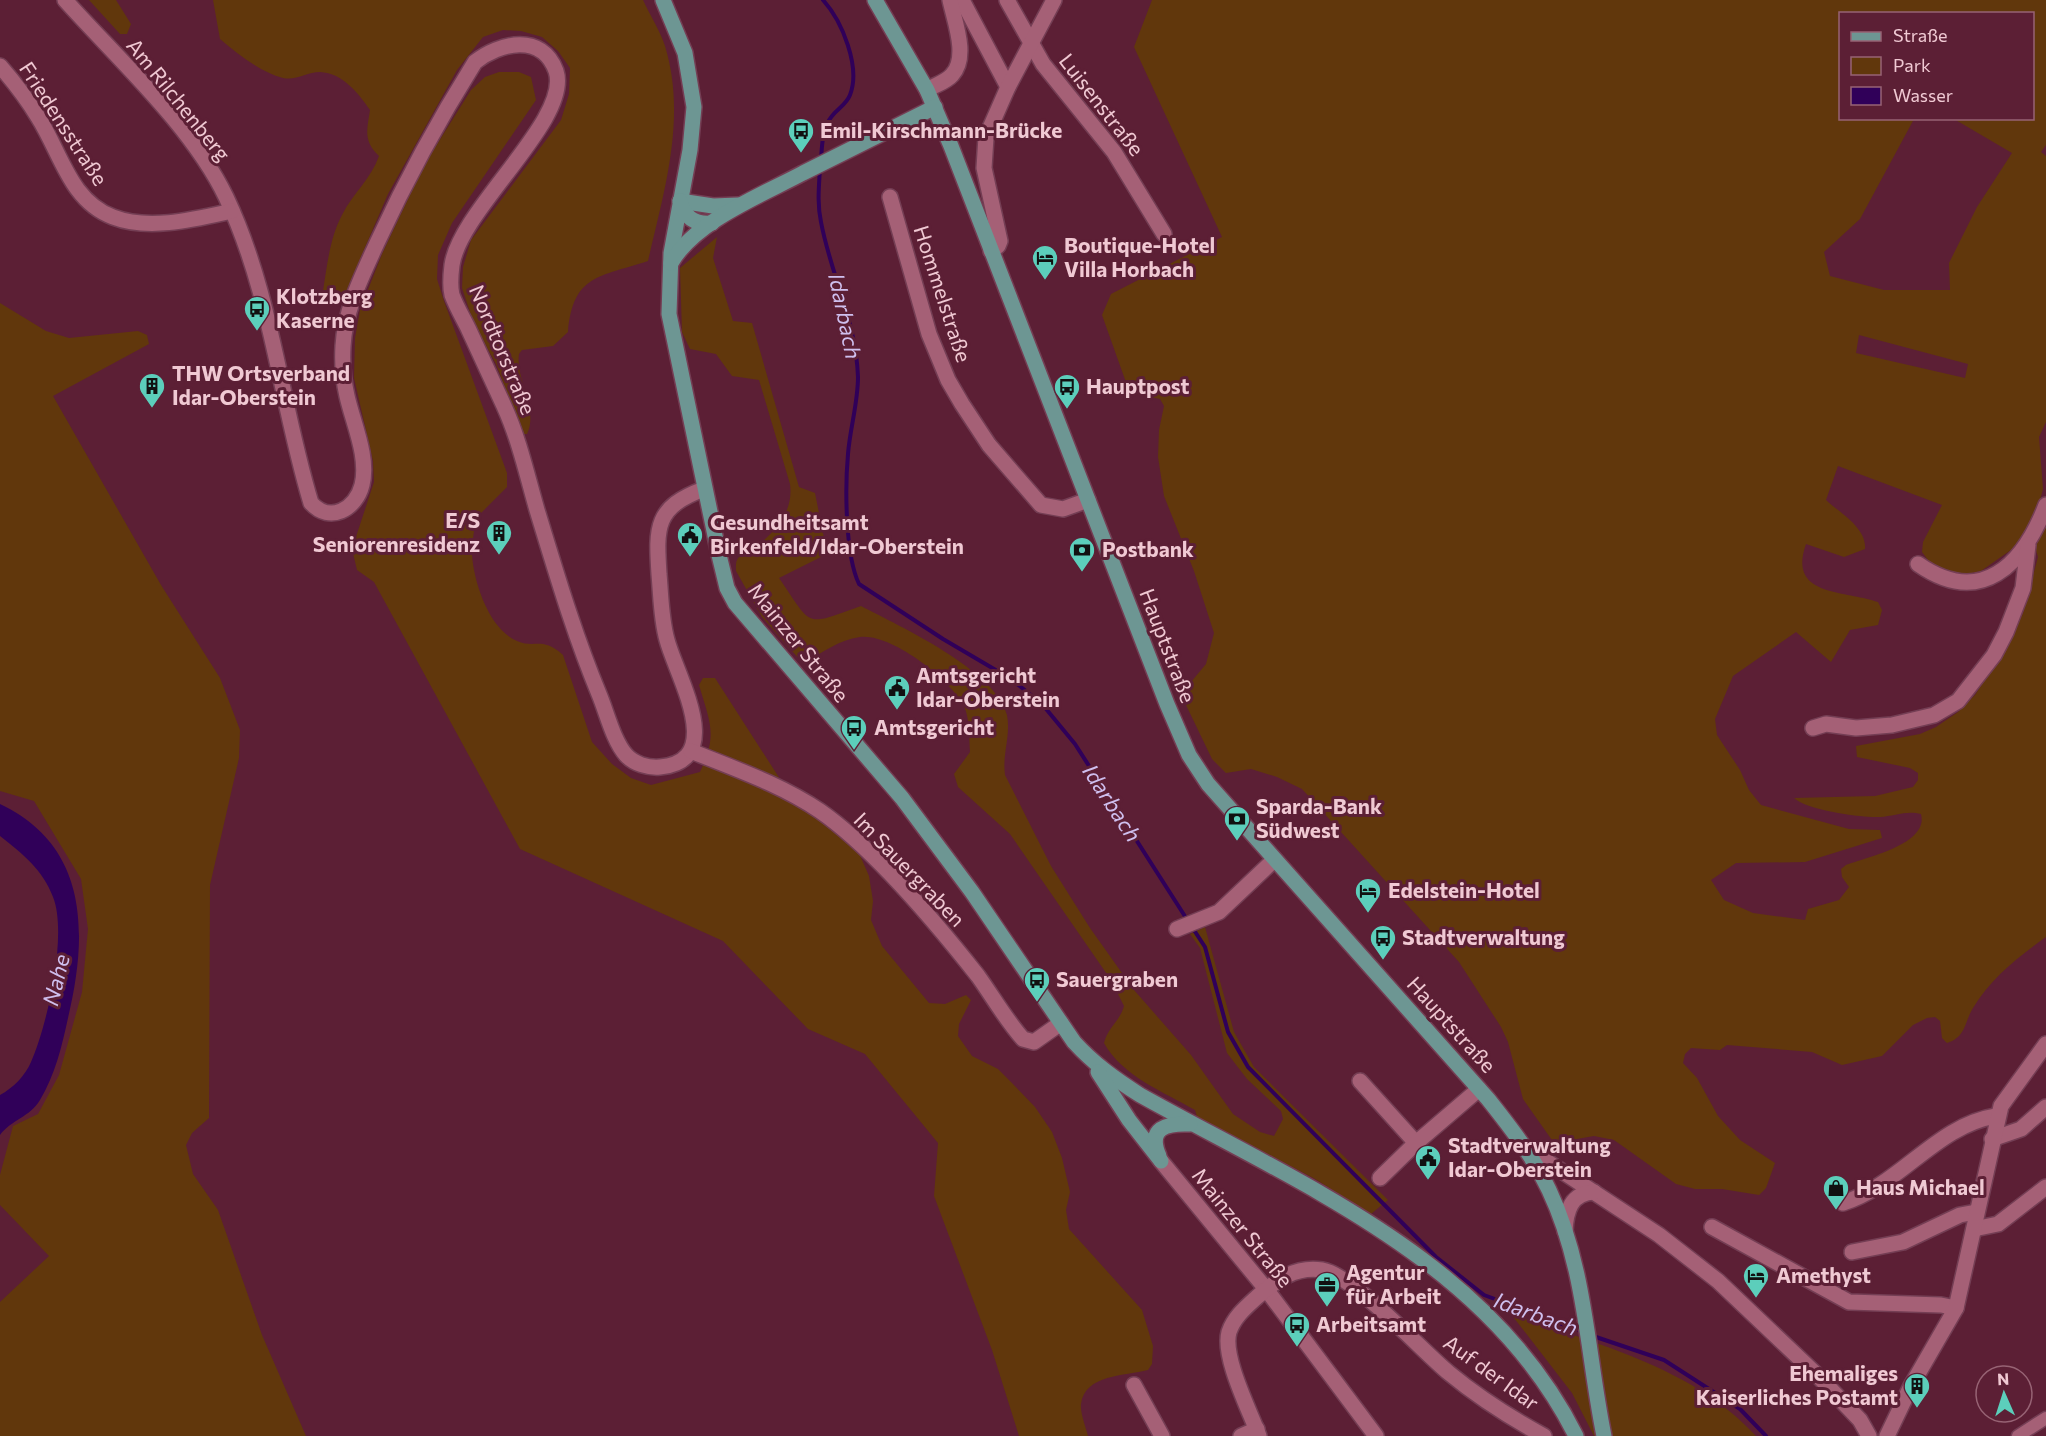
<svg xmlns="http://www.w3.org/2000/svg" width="2046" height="1436" viewBox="0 0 2046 1436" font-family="Commissioner,sans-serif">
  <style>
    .green { fill: #61370c; fill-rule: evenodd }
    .water { fill: #300059 }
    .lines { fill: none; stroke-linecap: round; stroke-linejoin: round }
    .stream { stroke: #300059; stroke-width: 4 }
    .pedestrian-casing { stroke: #743e54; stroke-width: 15 }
    .minor-casing { stroke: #743e54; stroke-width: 18 }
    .primary-casing { stroke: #743e54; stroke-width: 18 }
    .pedestrian { stroke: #a56076; stroke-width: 12 }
    .minor { stroke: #a56076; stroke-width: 15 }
    .primary { stroke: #6d9693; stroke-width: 15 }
    .labels { text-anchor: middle; stroke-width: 6; stroke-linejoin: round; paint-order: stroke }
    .street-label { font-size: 21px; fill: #f0c9d3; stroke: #5c1f35 }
    .poi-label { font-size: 21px; font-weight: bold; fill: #f0c9d3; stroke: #5c1f35; text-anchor: start }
    .water-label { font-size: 22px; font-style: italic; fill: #cfbfee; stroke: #5c1f35 }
  </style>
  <rect width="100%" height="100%" fill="#5c1f35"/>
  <g class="green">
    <path d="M89,0h27l15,24 -4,10h-7z"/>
    <path d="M213,0h430c7,15 17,31 22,46 22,72 -1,145 -17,215 -48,16 -75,13 -80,71l-15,14 -31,4 -3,4c-4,25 20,55 8,80h-4l-27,-70 -22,-40 -12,-36 1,-21 8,-27 90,-120 8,-26 1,-26 -12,-17 -16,-14 -21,-6 -18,-1 -20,7 -26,33 -69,124 -46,107 -19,-10c4,-25 7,-54 19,-76 11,-22 29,-36 37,-59 -16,-15 -12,-26 -9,-46 -11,-16 -27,-37 -50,-38 -13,0 -24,9 -37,6 -23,-6 -45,-24 -63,-39z"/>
    <path d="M1152,0h894v145l-5,7 5,4v266l-7,15 4,52 -6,22 -19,34 -37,26 -19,4 -31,-11 -9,-12 1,-10 19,-37 -104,-39 -12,34c14,13 41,28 39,49l-21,8 -38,-13c-19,53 39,46 72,58l4,8 -4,15 -28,5 -19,32 -35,-30 -63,44 -18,43 2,16 23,35 9,20 12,15 88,24 31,1 2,8 -77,24 -69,1 -25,17 13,20 29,13 52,7 3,-11 31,-9 10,-13 -7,-10 -1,-8 5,-4c22,-8 83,-21 75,-51 -14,-4 -27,2 -41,3 -18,1 -74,-7 -86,-19l81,-2 38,-9 5,-7v-7l-8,-5 -53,-11 -1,-11 64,-12 16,-7 22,-15 17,-17 36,-56 12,-26 15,-56 -3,-10 11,-28v418c-28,20 -55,41 -73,71 -9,15 -7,29 -26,35l-5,-5 -2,-17 -5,-4 -8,1 -14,7 -31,31 -40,9 -30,-13 -85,-7 -7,5 -29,-2 -6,6 -2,9 14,15 21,38 22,24 35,23 -9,25 -7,7 -37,-6h-27l-19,-5 -62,-44 -20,-4 -40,7 -31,-44 -15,-57 -7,-15 -42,-65 -157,-173 -25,-12 -26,-8 -25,4 -14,-14 -26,-54 5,-23 15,-18 8,-31 -20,-62 -30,-75 -6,-39 1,-27 5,-24 -4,-7 -25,-5 -7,-6 -26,-73 9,-21 111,-57 -88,-190zM1840,14h192v104l-113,1h35l58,34 -35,54 -28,56 1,27h-66l-54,-14 -6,-24 36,-33 54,-100 -74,-1zM1859,335l109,29 -3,14 -109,-25z"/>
    <path d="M499,72h20l12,5 5,23 -84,123 -14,32 -1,24 7,22 63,172v14l-31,31c-2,12 -4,24 -4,37 2,28 17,74 45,86 18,8 25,-5 46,14l29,87 20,22 19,14 20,7 49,-13c18,-38 10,-49 -1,-87l4,-7h12l65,101 39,41 40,33 10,23 4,25 -2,19 11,26 47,57 16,1 21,-9 5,5 -12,24 -1,12 14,20 26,13 13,13 24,25 17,25 10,26 8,34 -4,18 3,19 73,81 11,36 -1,18 -4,6c-23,6 -63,4 -67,34 -1,9 5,23 7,32h-69l-27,-86 -58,-154 4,-53 -73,-89 -57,-25 -85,-88 -203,-92 -146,-267 -17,-12 -5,-21 22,-67 -1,-21 -19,-83 1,-40 5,-28 22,-56 42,-89 47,-75 14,-13z"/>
    <path d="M717,237l-4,21 20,63 19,2 47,164 16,6 11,55 -3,8 -44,22c34,49 24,49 82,28 38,20 135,64 146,109 4,21 -5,39 -2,60l46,91 39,62 44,62 57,65 42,59 27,18 14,4 9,-17 -2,-8 -34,-32 -20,-26 -27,-105 -10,-14 15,-7 29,105 20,35 134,133 -17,14 -56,-35 -118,-62 -2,-7c-31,-18 -73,-34 -91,-67 4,-16 16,-22 20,-37l-13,-26 -101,-146 -52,-47 -4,-13 16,-22c-1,-14 0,-33 -6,-46 -14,-27 -73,-73 -104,-69 -21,3 -37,15 -54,25l-5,-1 -39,-44 -26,-46c0,-4 -1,-10 3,-14 3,-3 9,-4 12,-6 23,-18 43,-38 39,-67l-31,-104 -27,-4 -16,-22 -26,-5 -8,-17 -2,-64z"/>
    <path d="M0,303l46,28 23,7 69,-7 9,4 2,9 -96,52 108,189 59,93 20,52 -1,28 -29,127 -1,233 -17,15 -6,12 7,29 25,36 44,125 44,101h-306v-134l49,-46 -49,-51v-30l13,-49 25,-12 21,-39 23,-83 6,-63 -7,-50 -47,-78 -34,-10z"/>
    <path d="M1511,1314c85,30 182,53 245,122h-162l-22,-43z"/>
  </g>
  <path class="water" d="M0,804c89,42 88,130 68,214 -6,28 -13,57 -28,82 -10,17 -29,20 -40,35v-40c13,-7 25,-19 31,-33 16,-36 37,-128 22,-165 -10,-27 -31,-44 -53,-61z"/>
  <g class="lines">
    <g class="stream">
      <path d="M821,160c1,-14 1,-32 11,-44 6,-8 14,-11 18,-21 11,-28 -8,-74 -27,-95"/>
      <path d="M820,168c-1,18 -3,36 1,54 10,54 35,98 37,155 0,26 -8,51 -10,77 -3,33 -3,101 11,130l84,55 68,40 31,25 33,40 113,177"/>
      <path d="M1192,927l13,20 23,85 20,35 188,190 48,38 99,37"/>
      <path d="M1593,1336l71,24 76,49 26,27"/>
    </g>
    <g class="pedestrian-casing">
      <path id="pedestrian" d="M2018,1436l28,-18"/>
    </g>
    <g class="minor-casing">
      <g id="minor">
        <path d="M65,0c52,58 127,126 161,197 46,97 54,204 85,306 19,21 45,6 51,-18 7,-28 -9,-62 -15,-89 -4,-17 -5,-33 -4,-50 2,-37 19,-70 34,-103 29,-63 61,-122 98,-181 24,-19 67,-30 81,9 16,48 -96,138 -104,194 -1,8 -2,22 0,30 4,11 11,23 16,33 12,26 24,52 36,78 15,33 23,69 33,104 19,62 37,124 62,184 8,19 14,46 27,61 8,9 22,13 34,12 68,-6 16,-92 7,-127 -6,-21 -6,-44 -8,-66 -3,-47 -4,-67 45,-85"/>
        <path d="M962,0l46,87"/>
        <path d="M1007,0l36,64 71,88 50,82"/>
        <path d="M0,66c14,16 27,33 38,51 23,36 32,84 75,100 36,14 83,2 119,-6"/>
        <path d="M927,90c8,-5 19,-8 25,-15 17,-18 2,-55 -2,-75"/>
        <path d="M890,197l39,137 19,46 14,24 27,41 52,60 22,4 25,-9"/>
        <path d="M991,251l7,-5 2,-5 -16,-73 2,-31 22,-50 46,-87"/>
        <path d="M1918,564c63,44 105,1 128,-59"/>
        <path d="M1813,728l13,-4 30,4 36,-3 42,-10 24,-14 36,-46 12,-23 17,-44 5,-43"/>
        <path d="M691,751c44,18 89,33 129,60 53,37 117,113 158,165 15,21 28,44 45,63l11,3 27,-19"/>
        <path d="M1177,929l42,-17 55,-52"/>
        <path d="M1360,1081l56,62"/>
        <path d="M1992,1139l29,-10 25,-22"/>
        <path d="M1525,1147l134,88 59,46 100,95 42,44 9,16"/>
        <path d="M1161,1161l105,128 110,147"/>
        <path d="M1380,1178l36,-35 63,-54"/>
        <path d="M1843,1203c57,-18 94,-78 153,-87"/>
        <path d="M1712,1227l137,75 92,3 15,3"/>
        <path d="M1974,1229l24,-5 48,-37"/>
        <path d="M1565,1231c1,-20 6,-38 29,-39"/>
        <path d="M1852,1252l51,-10 57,-27 16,-3"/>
        <path d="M1134,1385l28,51"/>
        <path d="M1241,1436l16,-7"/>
        <path d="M1259,1436c-9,-25 -37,-79 -30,-104 5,-15 17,-25 28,-35 20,-17 38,-31 65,-27 31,5 99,80 127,103 29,24 62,45 95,63"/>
        <path d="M1887,1436l24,-50 45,-78 45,-202 45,-62"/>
      </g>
    </g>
    <g class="primary-casing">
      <g id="primary">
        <path d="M663,0l22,53 9,54 -4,43 -19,103 -2,61 50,241 8,33 8,15 167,195 70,94 102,150c20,22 41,37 66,53 161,90 349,166 436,341"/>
        <path d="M875,0l52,90 24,56 216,558 22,51 19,29 280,315c23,29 45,57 61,91 37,78 38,163 55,246"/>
        <path d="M680,201l33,5 25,-1"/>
        <path d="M680,201c4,16 15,24 32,22"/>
        <path d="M671,263c24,-42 91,-68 132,-90 44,-22 88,-44 132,-66"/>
        <path d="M1098,1072l31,48 32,41"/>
        <path d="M1159,1156c-12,-28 7,-33 31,-32"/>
      </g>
    </g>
    <use href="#pedestrian" class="pedestrian"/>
    <use href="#minor" class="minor"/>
    <use href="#primary" class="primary"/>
  </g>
  <defs>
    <g id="bus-pin" transform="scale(1.35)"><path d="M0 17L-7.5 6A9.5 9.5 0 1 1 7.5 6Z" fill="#5ccebb" stroke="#5c1f35"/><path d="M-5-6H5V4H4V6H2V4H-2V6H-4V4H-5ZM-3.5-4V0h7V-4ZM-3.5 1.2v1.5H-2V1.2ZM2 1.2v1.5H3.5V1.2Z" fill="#111"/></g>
    <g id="hotel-pin" transform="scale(1.35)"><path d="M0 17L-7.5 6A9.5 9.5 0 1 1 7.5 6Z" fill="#5ccebb" stroke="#5c1f35"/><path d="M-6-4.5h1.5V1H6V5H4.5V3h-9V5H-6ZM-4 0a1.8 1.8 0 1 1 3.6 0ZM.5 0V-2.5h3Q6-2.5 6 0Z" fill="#111"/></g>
    <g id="building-pin" transform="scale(1.35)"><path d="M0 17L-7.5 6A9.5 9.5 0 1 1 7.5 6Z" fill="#5ccebb" stroke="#5c1f35"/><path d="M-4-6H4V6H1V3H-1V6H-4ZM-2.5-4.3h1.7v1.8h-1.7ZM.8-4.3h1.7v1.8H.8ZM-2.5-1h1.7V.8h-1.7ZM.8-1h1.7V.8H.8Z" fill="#111"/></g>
    <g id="civic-pin" transform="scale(1.35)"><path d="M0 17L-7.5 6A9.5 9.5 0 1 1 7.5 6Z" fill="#5ccebb" stroke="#5c1f35"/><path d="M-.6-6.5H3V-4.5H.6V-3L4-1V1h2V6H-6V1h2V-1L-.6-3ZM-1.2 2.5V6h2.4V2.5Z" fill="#111"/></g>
    <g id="bank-pin" transform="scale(1.35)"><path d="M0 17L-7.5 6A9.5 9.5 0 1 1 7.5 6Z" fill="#5ccebb" stroke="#5c1f35"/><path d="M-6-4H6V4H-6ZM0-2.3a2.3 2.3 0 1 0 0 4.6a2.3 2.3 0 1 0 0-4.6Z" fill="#111"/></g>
    <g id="shop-pin" transform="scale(1.35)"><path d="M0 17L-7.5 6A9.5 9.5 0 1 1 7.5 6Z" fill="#5ccebb" stroke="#5c1f35"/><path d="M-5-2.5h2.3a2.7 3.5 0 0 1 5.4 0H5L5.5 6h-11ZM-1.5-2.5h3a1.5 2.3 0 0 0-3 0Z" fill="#111"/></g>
    <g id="office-pin" transform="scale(1.35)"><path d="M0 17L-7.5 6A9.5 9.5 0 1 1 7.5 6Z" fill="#5ccebb" stroke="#5c1f35"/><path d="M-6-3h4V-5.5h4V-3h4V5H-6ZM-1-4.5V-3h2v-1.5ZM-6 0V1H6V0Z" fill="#111"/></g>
  </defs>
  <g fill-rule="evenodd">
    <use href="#bus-pin" x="801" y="131"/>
    <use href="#hotel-pin" x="1045" y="258"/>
    <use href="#bus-pin" x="257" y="309"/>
    <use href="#building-pin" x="152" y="386"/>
    <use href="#bus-pin" x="1067" y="387"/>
    <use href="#building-pin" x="499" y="533"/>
    <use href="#civic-pin" x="690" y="535"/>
    <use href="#bank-pin" x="1082" y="550"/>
    <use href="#civic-pin" x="897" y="688"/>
    <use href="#bus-pin" x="854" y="728"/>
    <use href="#bank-pin" x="1237" y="819"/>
    <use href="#hotel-pin" x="1368" y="891"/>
    <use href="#bus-pin" x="1383" y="938"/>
    <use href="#bus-pin" x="1037" y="980"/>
    <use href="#civic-pin" x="1428" y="1158"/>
    <use href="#shop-pin" x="1836" y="1188"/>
    <use href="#hotel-pin" x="1756" y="1276"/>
    <use href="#office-pin" x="1327" y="1285"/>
    <use href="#bus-pin" x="1297" y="1325"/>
    <use href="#building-pin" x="1917" y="1386"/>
  </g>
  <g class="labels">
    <g class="street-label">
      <text transform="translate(178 100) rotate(51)" y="7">Am Rilchenberg</text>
      <text transform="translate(1101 105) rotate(52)" y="7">Luisenstraße</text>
      <text transform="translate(63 124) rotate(57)" y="7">Friedensstraße</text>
      <text transform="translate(942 294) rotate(72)" y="7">Hommelstraße</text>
      <text transform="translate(502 350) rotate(67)" y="7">Nordtorstraße</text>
      <text transform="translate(798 643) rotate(51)" y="7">Mainzer Straße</text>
      <text transform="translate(1167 646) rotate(69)" y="7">Hauptstraße</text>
      <text transform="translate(909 870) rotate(46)" y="7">Im Sauergraben</text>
      <text transform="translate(1451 1025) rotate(48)" y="7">Hauptstraße</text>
      <text transform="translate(1242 1228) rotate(51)" y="7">Mainzer Straße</text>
      <text transform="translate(1491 1373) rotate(36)" y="7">Auf der Idar</text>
    </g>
    <g class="poi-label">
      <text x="820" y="138">Emil-Kirschmann-Brücke</text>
      <text x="1064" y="253">Boutique-Hotel<tspan x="1064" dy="24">Villa Horbach</tspan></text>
      <text x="276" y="304">Klotzberg<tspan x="276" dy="24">Kaserne</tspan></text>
      <text x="172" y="381">THW Ortsverband<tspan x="172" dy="24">Idar-Oberstein</tspan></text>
      <text x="1086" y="394">Hauptpost</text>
      <text x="480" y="528" text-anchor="end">E/S<tspan x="480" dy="24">Seniorenresidenz</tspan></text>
      <text x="710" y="530">Gesundheitsamt<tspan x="710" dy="24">Birkenfeld/Idar-Oberstein</tspan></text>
      <text x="1102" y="557">Postbank</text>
      <text x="916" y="683">Amtsgericht<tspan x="916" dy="24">Idar-Oberstein</tspan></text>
      <text x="874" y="735">Amtsgericht</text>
      <text x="1256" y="814">Sparda-Bank<tspan x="1256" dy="24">Südwest</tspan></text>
      <text x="1388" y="898">Edelstein-Hotel</text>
      <text x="1402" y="945">Stadtverwaltung</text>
      <text x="1056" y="987">Sauergraben</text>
      <text x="1448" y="1153">Stadtverwaltung<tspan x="1448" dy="24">Idar-Oberstein</tspan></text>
      <text x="1856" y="1195">Haus Michael</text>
      <text x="1346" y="1280">Agentur<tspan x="1346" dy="24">für Arbeit</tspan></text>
      <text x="1776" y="1283">Amethyst</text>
      <text x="1316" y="1332">Arbeitsamt</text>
      <text x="1898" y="1381" text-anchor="end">Ehemaliges<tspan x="1898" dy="24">Kaiserliches Postamt</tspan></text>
    </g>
    <g class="water-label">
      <text transform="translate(845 316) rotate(78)" y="8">Idarbach</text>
      <text transform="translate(1112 803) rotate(57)" y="8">Idarbach</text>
      <text transform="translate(56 980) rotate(-76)" y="8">Nahe</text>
      <text transform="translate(1536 1314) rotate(20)" y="8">Idarbach</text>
    </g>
  </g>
  <rect x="1839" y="12" width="195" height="108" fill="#5c1f35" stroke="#976374" stroke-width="1.5"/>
  <rect x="1851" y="32" width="30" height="9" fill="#6d9693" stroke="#976374" stroke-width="1.5"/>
  <text x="1893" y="42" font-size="18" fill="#f0c9d3">Straße</text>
  <rect x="1851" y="57" width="30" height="18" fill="#61370c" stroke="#976374" stroke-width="1.5"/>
  <text x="1893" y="72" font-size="18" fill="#f0c9d3">Park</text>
  <rect x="1851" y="87" width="30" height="18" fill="#300059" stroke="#976374" stroke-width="1.5"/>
  <text x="1893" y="102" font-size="18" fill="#f0c9d3">Wasser</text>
  <g transform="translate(2004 1394) rotate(357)"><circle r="28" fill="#5c1f35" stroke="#976374" stroke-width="1.5"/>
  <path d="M0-4.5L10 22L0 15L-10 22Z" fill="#5ccebb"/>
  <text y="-9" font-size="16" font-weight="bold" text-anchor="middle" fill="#f0c9d3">N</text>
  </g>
</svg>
